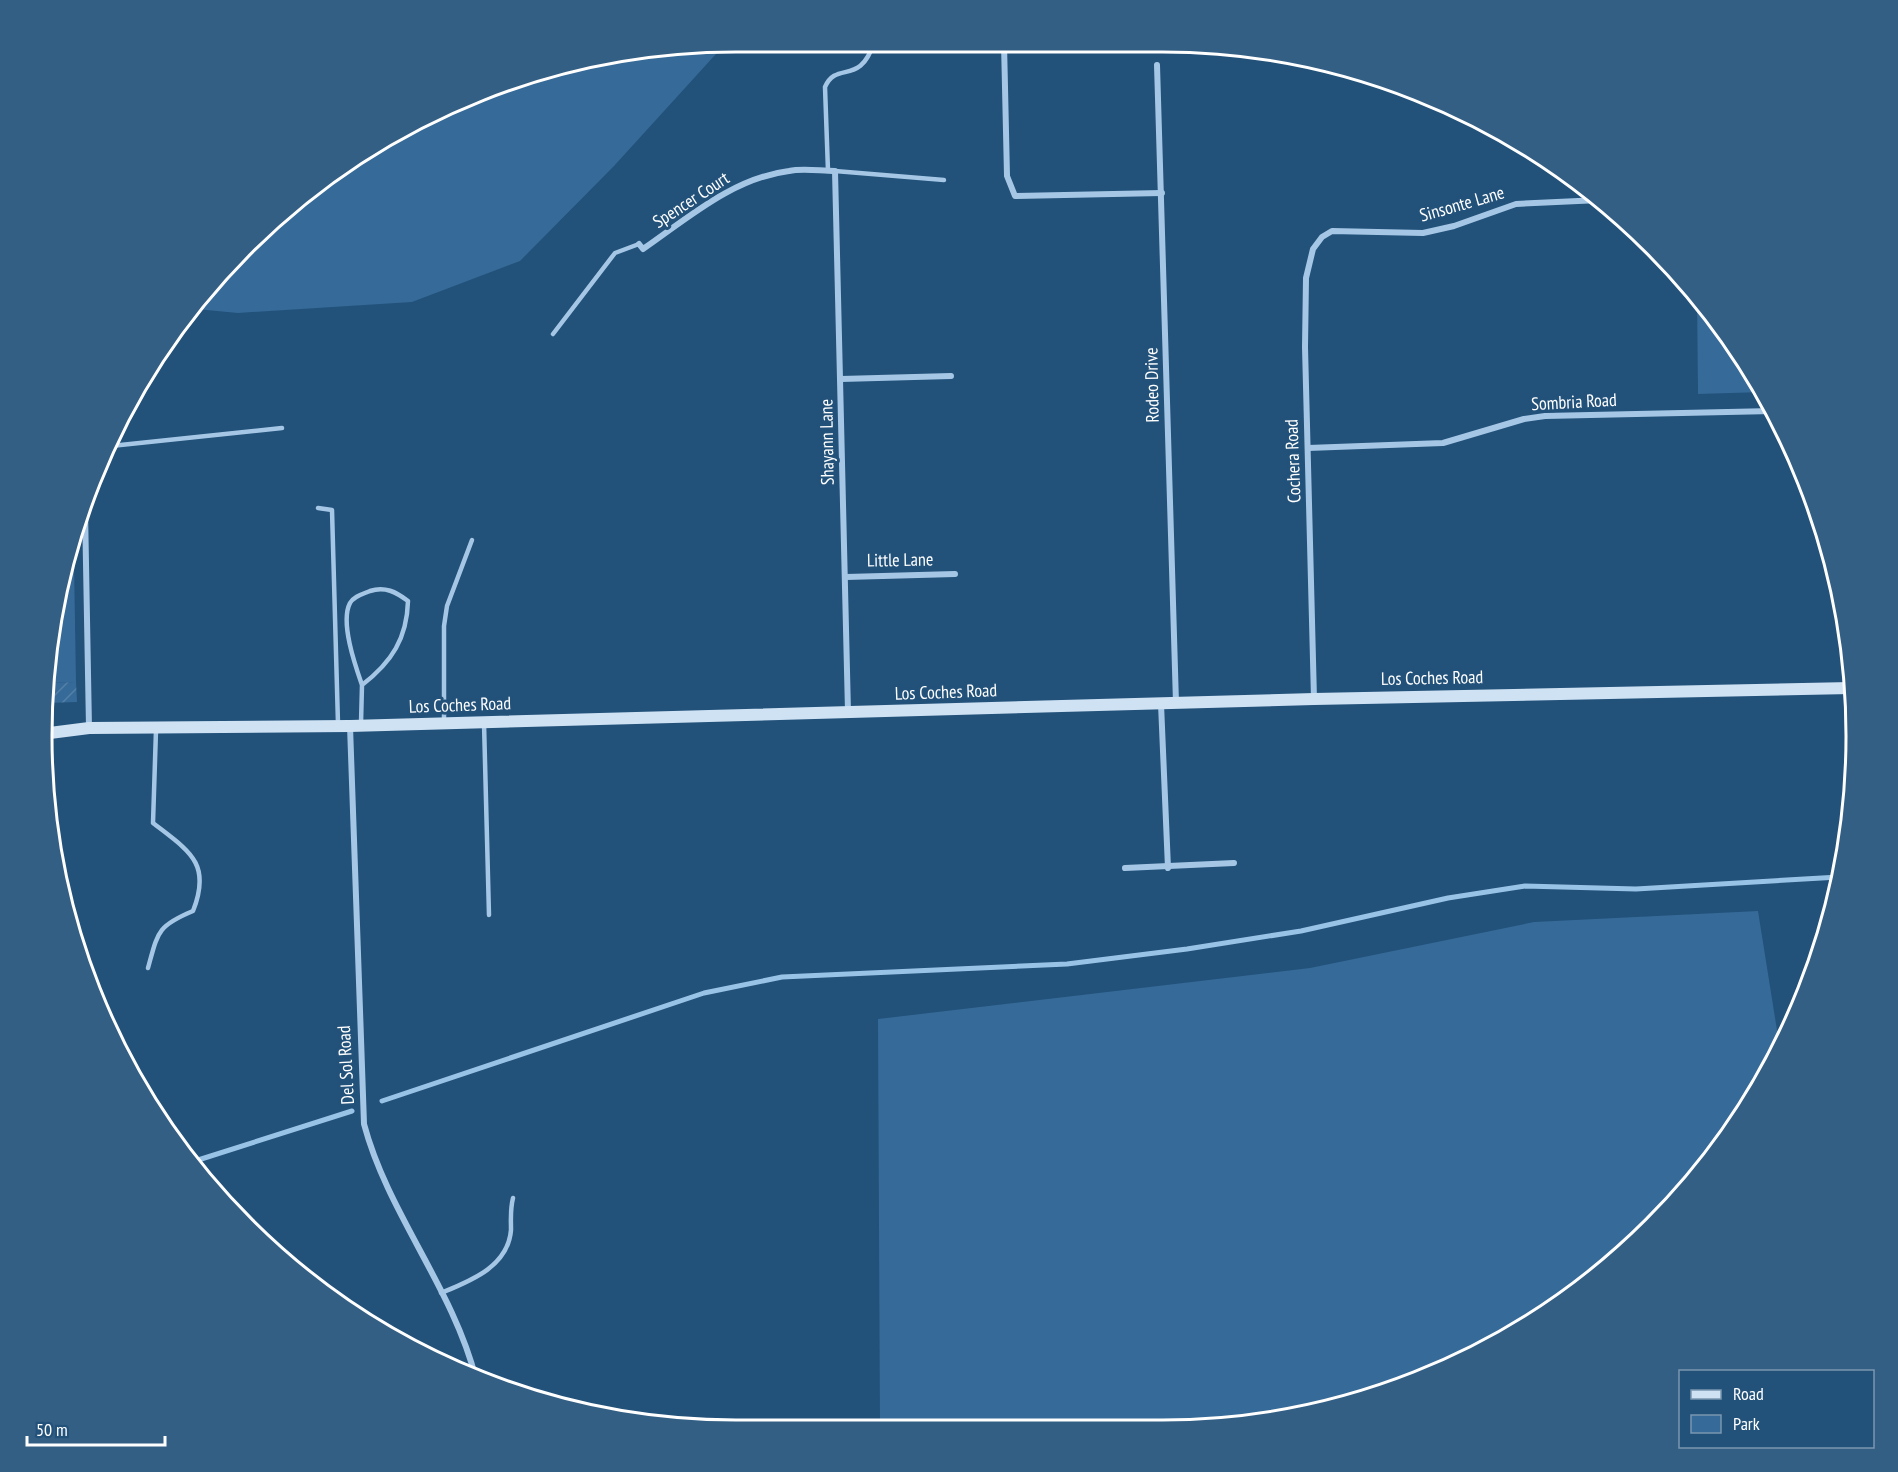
<svg xmlns="http://www.w3.org/2000/svg" width="1898" height="1472" viewBox="0 0 1898 1472" font-family="'PT Sans Narrow',sans-serif">
  <style>
    .green { fill: #366a98 }
    .garden { fill: url(#garden-furrows) }
    .lines { fill: none; stroke-linecap: round; stroke-linejoin: round }
    .stream { stroke: #99c3e6; stroke-width: 5 }
    .lane { stroke: #a5c7e5; stroke-width: 4.5 }
    .street { stroke: #a5c7e5; stroke-width: 6 }
    .secondary { stroke: #cee2f4; stroke-width: 12 }
    .labels { text-anchor: middle; stroke-width: 6; stroke-linejoin: round; paint-order: stroke }
    .street-label { font-size: 18px; fill: #fff; stroke: #22517a }
    .rim { fill: none; stroke: #fff; stroke-width: 3 }
  </style>
  <defs>
    <pattern id="garden-furrows" width="10" height="10" patternUnits="userSpaceOnUse" patternTransform="scale(1.5)"><rect width="10" height="10" fill="#366a98"/><path d="M-1 1l2-2M0 10L10 0M9 11l2-2" fill="none" stroke="#5480a7"/></pattern>
  </defs>
  <rect width="100%" height="100%" fill="#22517a"/>
  <g class="green">
    <path d="M726,43l-112,123 -94,95 -108,41 -174,11 -42,-4 49,-63 144,-111 167,-69z"/>
    <path d="M1697,296l66,93 1,3 -66,2z"/>
    <path d="M65,563h9l2,119 -27,1z"/>
    <path d="M1758,911l22,138 -67,109 -93,100 -111,79 -124,56 -177,35 -328,2 -2,-411 432,-51 224,-46z"/>
  </g>
  <path class="garden" d="M76,682l1,20 -31,1 3,-20z"/>
  <g class="lines">
    <g class="stream">
      <path d="M382,1101l322,-108 78,-16 285,-13 120,-15 114,-18 147,-33 77,-12 111,3 203,-12"/>
      <path d="M195,1161l157,-50"/>
    </g>
    <g class="lane">
      <path d="M828,171l-3,-84c12,-27 35,0 49,-45"/>
      <path d="M835,171l109,9"/>
      <path d="M553,334l62,-81 24,-9"/>
      <path d="M111,446l171,-18"/>
      <path d="M318,508l14,2 6,214"/>
      <path d="M444,721v-95l3,-20 25,-66"/>
      <path d="M361,723l1,-38c30,-23 45,-47 46,-84 -12,-9 -23,-15 -38,-10 -7,3 -16,5 -20,12 -10,19 5,62 12,82"/>
      <path d="M484,723l5,192"/>
      <path d="M148,968c10,-36 9,-42 45,-57 19,-48 -4,-60 -40,-88l3,-93"/>
      <path d="M441,1293c29,-12 67,-26 70,-63 0,-12 -1,-20 2,-32"/>
    </g>
    <g class="street">
      <path d="M1004,43l3,133 8,20 147,-3"/>
      <path d="M1157,65l19,638"/>
      <path d="M639,244l4,5c45,-31 90,-71 146,-78 14,-3 31,0 46,0l13,541"/>
      <path d="M841,379l110,-3"/>
      <path d="M1308,448l135,-5 81,-24 21,-3 228,-5"/>
      <path d="M85,509l4,219"/>
      <path d="M846,577l109,-3"/>
      <path d="M1314,699l-9,-352 1,-69 7,-29 9,-12 10,-6 91,2 31,-7 62,-22 84,-4"/>
      <path d="M1161,704l7,164"/>
      <path d="M350,726l14,398c24,90 89,164 112,255"/>
      <path d="M1125,868l109,-5"/>
    </g>
    <path class="secondary" d="M42,734l47,-6 261,-2 964,-27 537,-11"/>
  </g>
  <g class="labels">
    <g class="street-label">
      <text transform="translate(691 200) rotate(-33)" y="6">Spencer Court</text>
      <text transform="translate(1462 204) rotate(-16)" y="6">Sinsonte Lane</text>
      <text transform="translate(1152 385) rotate(-91)" y="6">Rodeo Drive</text>
      <text transform="translate(1574 402) rotate(-3)" y="6">Sombria Road</text>
      <text transform="translate(827 442) rotate(-91)" y="6">Shayann Lane</text>
      <text transform="translate(1293 461) rotate(-92)" y="6">Cochera Road</text>
      <text transform="translate(900 560) rotate(-1)" y="6">Little Lane</text>
      <text transform="translate(1432 678) rotate(-1)" y="6">Los Coches Road</text>
      <text transform="translate(946 692) rotate(-2)" y="6">Los Coches Road</text>
      <text transform="translate(460 705) rotate(-2)" y="6">Los Coches Road</text>
      <text transform="translate(346 1065) rotate(-93)" y="6">Del Sol Road</text>
    </g>
  </g>
  <path d="M0 0H1898V1472H0ZM736 52H1162A684 684 0 0 1 1846 736V736A684 684 0 0 1 1162 1420H736A684 684 0 0 1 52 736V736A684 684 0 0 1 736 52Z" fill="#345f85" fill-rule="evenodd"/>
  <path class="rim" d="M736 52H1162A684 684 0 0 1 1846 736V736A684 684 0 0 1 1162 1420H736A684 684 0 0 1 52 736V736A684 684 0 0 1 736 52Z"/>
  <rect x="1679" y="1370" width="195" height="78" fill="#22517a" stroke="#7a97af" stroke-width="1.5"/>
  <rect x="1691" y="1390" width="30" height="9" fill="#cee2f4" stroke="#7a97af" stroke-width="1.5"/>
  <text x="1733" y="1400" font-size="18" fill="#ffffff">Road</text>
  <rect x="1691" y="1415" width="30" height="18" fill="#366a98" stroke="#7a97af" stroke-width="1.5"/>
  <text x="1733" y="1430" font-size="18" fill="#ffffff">Park</text>
  <path d="M27 1436v9h138v-9" fill="none" stroke="#ffffff" stroke-width="3"/>
  <text x="36" y="1436" font-size="18" fill="#ffffff" stroke="#22517a" stroke-width="4.5" paint-order="stroke">50 m</text>
</svg>
